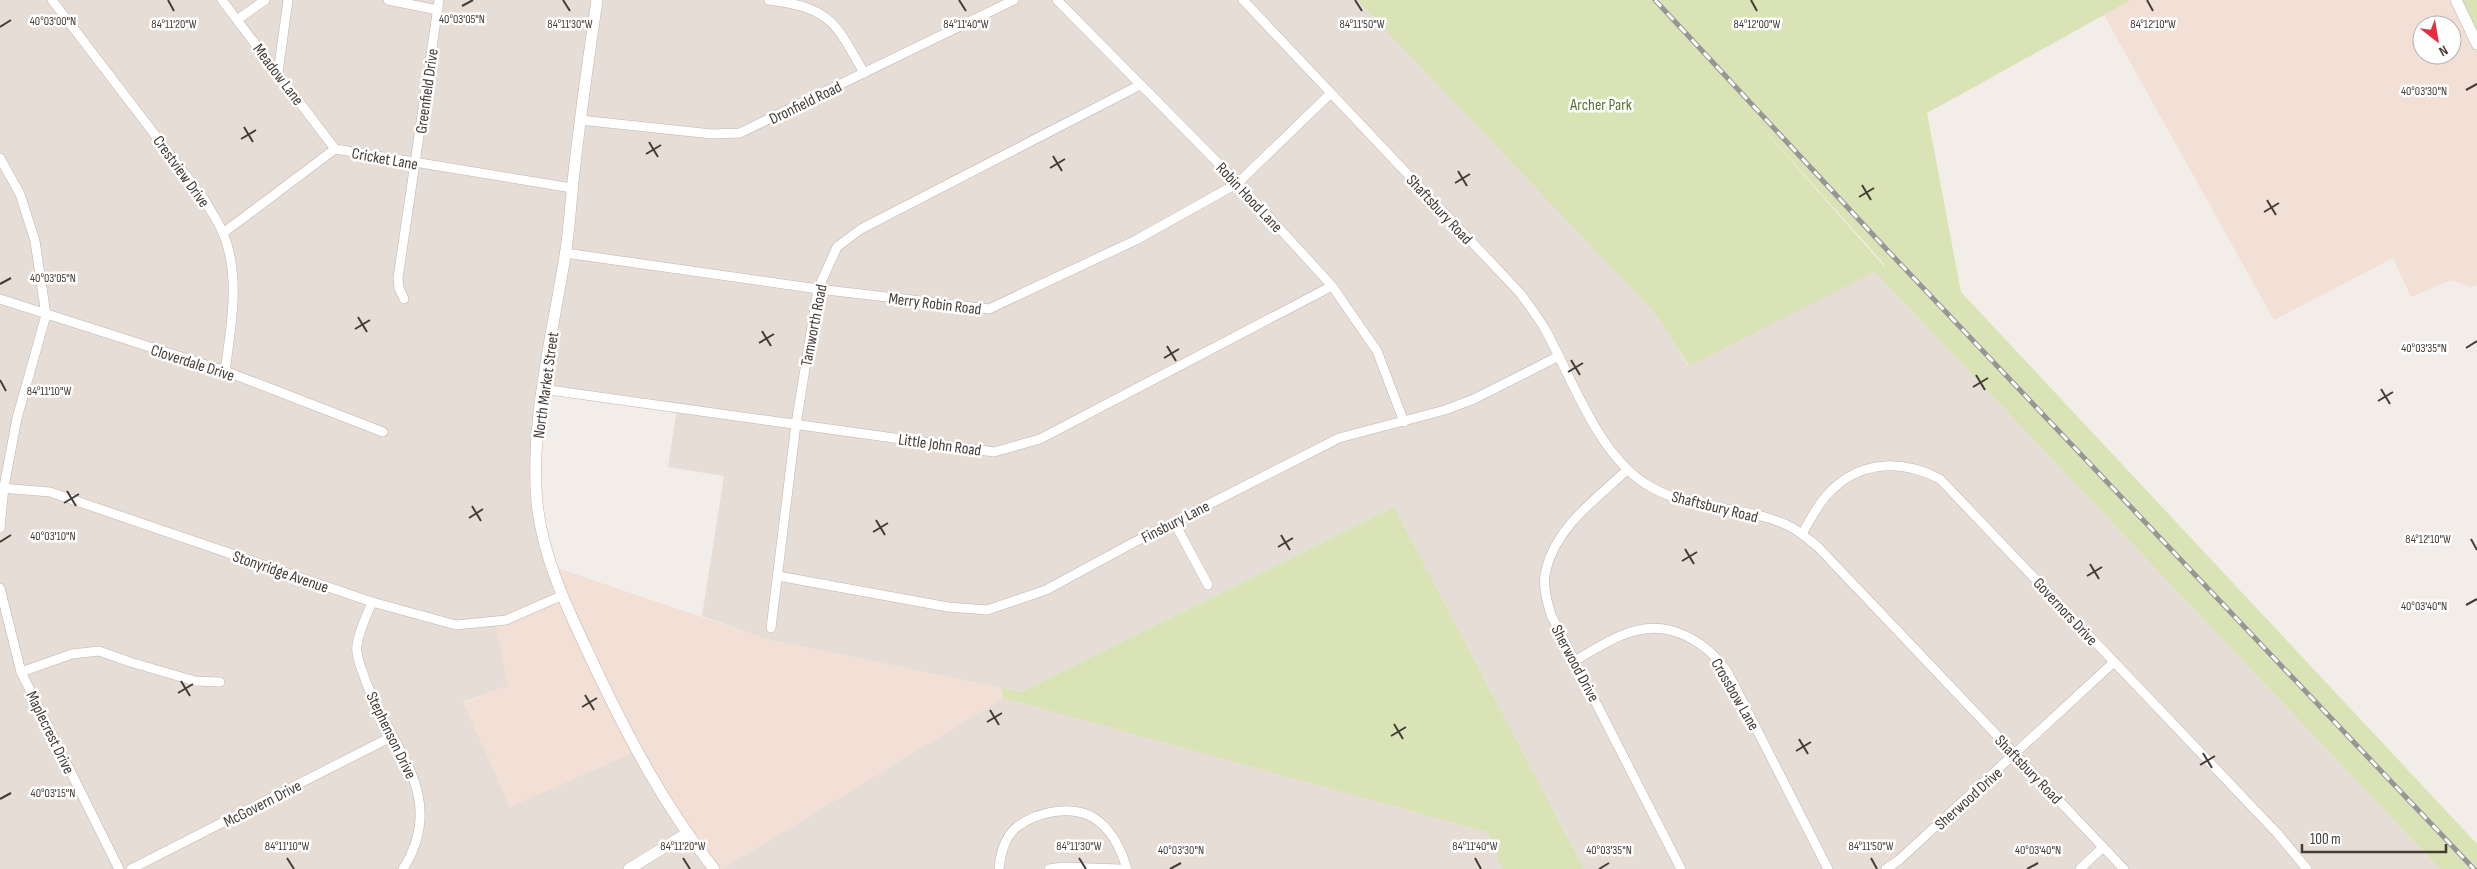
<svg xmlns="http://www.w3.org/2000/svg" width="2477" height="869" viewBox="0 0 2477 869" font-family="'Sofia Sans Condensed',sans-serif">
  <style>
    .residential { fill: #e6ddd7 }
    .commercial { fill: #f2dfd5; fill-rule: evenodd }
    .green { fill: #d9e3b5; fill-rule: evenodd }
    .lines { fill: none; stroke-linecap: round; stroke-linejoin: round }
    .minor-casing { stroke: #c0b5af; stroke-width: 10 }
    .tertiary-casing { stroke: #c0b5af; stroke-width: 12 }
    .minor { stroke: #fff; stroke-width: 9 }
    .tertiary { stroke: #fff; stroke-width: 11 }
    .rail-casing { stroke: #969696; stroke-width: 5 }
    .rail { stroke: #fff; stroke-width: 3; stroke-dasharray: 9; stroke-linecap: butt }
    .ticks { fill: none; stroke: #453c37; stroke-width: 2 }
    .labels { text-anchor: middle; stroke-width: 5; stroke-linejoin: round; paint-order: stroke }
    .street-label { font-size: 16px; fill: #453c37; stroke: #fff }
    .park-label { font-size: 16px; fill: #597230; stroke: #fff }
    .ticks-label { font-size: 12px; text-anchor: middle; fill: #453c37; stroke: #fff; stroke-width: 5; stroke-linejoin: round; paint-order: stroke }
  </style>
  <rect width="100%" height="100%" fill="#f2ede8"/>
  <g class="residential">
    <path d="M0,0h1357l301,315 30,51 187,-94 565,597h-856l-190,-362 -373,185 -255,-53 -64,-23 22,-140 -56,-9 9,-59 -134,-19 -7,92 25,115 -53,90 -45,16 175,49 76,118h-714z"/>
    <path d="M1003,698l484,134 15,37h-780z"/>
  </g>
  <g class="commercial">
    <path d="M2131,0h325l21,44v240l-6,3 -20,-7 -40,17 -18,-39 -119,62 -170,-305zM2422,25h30v30h-30z"/>
    <path d="M551,566l215,73 235,49 2,10 -281,171h-8l-76,-118 -128,56 -47,-104 45,-17 -13,-65 66,-25z"/>
  </g>
  <g class="green">
    <path d="M1357,0h774l-204,113 34,179 516,552v25h-37l-565,-597 -186,94 -32,-51zM1734,96l150,168v1l-2,2 1,-2z"/>
    <path d="M2456,0h21v44z"/>
    <path d="M1394,507l190,362h-82l-15,-37 -484,-134 -2,-10 20,4z"/>
  </g>
  <g class="lines">
    <g class="minor-casing">
      <g id="minor">
        <path d="M52,0l152,199c6,11 14,22 19,34 18,43 8,94 2,138"/>
        <path d="M222,0l113,149"/>
        <path d="M388,0l50,10"/>
        <path d="M769,0c61,8 66,21 95,73"/>
        <path d="M1057,0l181,183 94,103 45,65 27,71"/>
        <path d="M1243,0l277,293c9,13 19,25 26,38 28,51 53,127 105,156 41,24 93,18 136,38 11,5 21,14 31,22l306,322"/>
        <path d="M237,20l28,-20"/>
        <path d="M278,73l10,-73"/>
        <path d="M580,120l132,14 28,-1 274,-133"/>
        <path d="M0,158l20,36 15,47 11,74 -29,103 -13,69 -4,41"/>
        <path d="M223,233l112,-84 237,39"/>
        <path d="M565,253l253,36 171,20 147,-69 102,-57 93,-90"/>
        <path d="M0,299l225,72 158,61"/>
        <path d="M404,299l-5,-11 -1,-10 41,-278"/>
        <path d="M542,389l452,63 46,-13 292,-153"/>
        <path d="M1627,470c-30,28 -71,57 -81,100 -4,14 1,31 5,45l130,254"/>
        <path d="M0,488l50,4 322,110 84,23 50,-5 55,-24"/>
        <path d="M1174,522l34,63"/>
        <path d="M1802,534c8,-14 15,-28 25,-39 31,-35 74,-36 113,-16l337,354 30,36"/>
        <path d="M778,576l170,31 39,3 59,-20 83,-45 210,-107 106,-28 29,-11 85,-43"/>
        <path d="M0,588l21,84 98,197"/>
        <path d="M372,602c-5,13 -13,29 -15,43 -2,11 6,27 9,37 25,66 83,114 37,187"/>
        <path d="M771,628l25,-204 22,-135 19,-42 24,-18 279,-144"/>
        <path d="M1576,660c18,-10 35,-22 55,-28 39,-13 76,10 97,41l100,196"/>
        <path d="M21,672l51,-18 27,-3 31,11 65,19 25,1"/>
        <path d="M131,869l262,-133"/>
        <path d="M999,869c1,-14 6,-33 18,-42 19,-15 55,-23 77,-9 18,11 27,31 33,51"/>
        <path d="M1049,869l14,-2 57,2"/>
        <path d="M1886,869l13,-9 215,-198"/>
        <path d="M2080,869l23,-22"/>
      </g>
    </g>
    <g class="tertiary-casing">
      <g id="tertiary">
        <path d="M597,0c-8,55 -16,110 -22,164 -4,31 -5,62 -10,92 -13,81 -35,164 -28,247 6,57 32,109 56,160 34,72 71,143 121,206"/>
        <path d="M2456,0l21,44"/>
        <path d="M629,869l57,-35"/>
      </g>
    </g>
    <use href="#minor" class="minor"/>
    <use href="#tertiary" class="tertiary"/>
    <g class="rail-casing">
      <path id="rail" d="M1655,0l234,252 585,617"/>
    </g>
    <use href="#rail" class="rail"/>
  </g>
  <path class="ticks" d="M168,0l6,11M563,0l7,11M959,0l7,11M1355,0l7,11M1751,0l6,11M2147,0l6,11M462,6l11,-6M0,27l11,-7M2466,90l11,-6M244,127l9,15M241,139l15,-9M649,142l9,15M646,154l15,-9M1053,156l9,15M1050,168l15,-9M1458,171l9,15M1455,183l15,-9M1862,185l9,15M1859,197l15,-9M2267,200l9,15M2264,212l15,-9M0,284l11,-6M358,317l9,15M355,329l15,-9M762,331l9,15M759,343l15,-9M1167,346l9,15M2466,348l11,-7M1164,358l15,-9M1571,360l9,15M1568,372l15,-9M1976,375l9,15M0,380l6,11M1973,387l15,-9M2381,389l9,15M2378,401l15,-9M67,491l9,15M64,503l15,-9M472,506l9,15M469,518l14,-9M876,520l9,15M873,532l15,-9M1281,535l9,15M2471,539l6,11M0,542l11,-7M1278,547l15,-9M1685,549l9,15M1682,561l15,-9M2090,564l9,15M2087,576l15,-9M2466,605l11,-6M181,681l9,15M178,693l15,-9M585,695l9,15M582,707l15,-9M990,710l9,15M987,722l15,-9M1394,724l9,15M1391,736l15,-9M1799,739l9,15M1796,751l15,-9M2203,753l9,15M2200,765l15,-9M0,799l11,-6M287,858l7,11M683,858l7,11M1079,858l7,11M1475,858l6,11M1871,858l6,11M1170,869l11,-6M1599,869l10,-6M2027,869l11,-6"/>
  <g class="labels">
    <g class="street-label">
      <text transform="translate(279 74) rotate(53)" y="6">Meadow Lane</text>
      <text transform="translate(426 91) rotate(-82)" y="6">Greenfield Drive</text>
      <text transform="translate(805 102) rotate(-26)" y="6">Dronfield Road</text>
      <text transform="translate(385 158) rotate(10)" y="6">Cricket Lane</text>
      <text transform="translate(182 171) rotate(54)" y="6">Crestview Drive</text>
      <text transform="translate(1250 197) rotate(47)" y="6">Robin Hood Lane</text>
      <text transform="translate(1440 209) rotate(47)" y="6">Shaftsbury Road</text>
      <text transform="translate(935 303) rotate(7)" y="6">Merry Robin Road</text>
      <text transform="translate(813 325) rotate(-79)" y="6">Tamworth Road</text>
      <text transform="translate(193 362) rotate(18)" y="6">Cloverdale Drive</text>
      <text transform="translate(545 385) rotate(-82)" y="6">North Market Street</text>
      <text transform="translate(940 444) rotate(8)" y="6">Little John Road</text>
      <text transform="translate(1715 506) rotate(14)" y="6">Shaftsbury Road</text>
      <text transform="translate(1175 521) rotate(-27)" y="6">Finsbury Lane</text>
      <text transform="translate(281 571) rotate(19)" y="6">Stonyridge Avenue</text>
      <text transform="translate(2066 611) rotate(47)" y="6">Governors Drive</text>
      <text transform="translate(1576 663) rotate(62)" y="6">Sherwood Drive</text>
      <text transform="translate(1736 694) rotate(60)" y="6">Crossbow Lane</text>
      <text transform="translate(51 732) rotate(64)" y="6">Maplecrest Drive</text>
      <text transform="translate(392 735) rotate(64)" y="6">Stephenson Drive</text>
      <text transform="translate(2029 769) rotate(46)" y="6">Shaftsbury Road</text>
      <text transform="translate(1968 798) rotate(-42)" y="6">Sherwood Drive</text>
      <text transform="translate(262 803) rotate(-27)" y="6">McGovern Drive</text>
    </g>
    <g class="park-label">
      <text x="1601" y="110">Archer Park</text>
    </g>
  </g>
  <g class="ticks-label">
    <text x="462" y="23">40°03'05"N</text>
    <text x="53" y="25">40°03'00"N</text>
    <text x="174" y="28">84°11'20"W</text>
    <text x="570" y="28">84°11'30"W</text>
    <text x="966" y="28">84°11'40"W</text>
    <text x="1362" y="28">84°11'50"W</text>
    <text x="1757" y="28">84°12'00"W</text>
    <text x="2153" y="28">84°12'10"W</text>
    <text x="2424" y="95">40°03'30"N</text>
    <text x="53" y="282">40°03'05"N</text>
    <text x="2424" y="352">40°03'35"N</text>
    <text x="49" y="395">84°11'10"W</text>
    <text x="53" y="540">40°03'10"N</text>
    <text x="2428" y="543">84°12'10"W</text>
    <text x="2424" y="610">40°03'40"N</text>
    <text x="53" y="797">40°03'15"N</text>
    <text x="287" y="850">84°11'10"W</text>
    <text x="683" y="850">84°11'20"W</text>
    <text x="1079" y="850">84°11'30"W</text>
    <text x="1475" y="850">84°11'40"W</text>
    <text x="1871" y="850">84°11'50"W</text>
    <text x="1181" y="854">40°03'30"N</text>
    <text x="1609" y="854">40°03'35"N</text>
    <text x="2038" y="854">40°03'40"N</text>
  </g>
  <g transform="translate(2437 40) rotate(149)"><circle r="24" fill="#ffffff" stroke="#b5b1af"/>
  <path d="M0-4L9 19L0 12L-9 19Z" fill="#e62c3d"/>
  <text y="-8" font-size="14" font-weight="bold" text-anchor="middle" fill="#453c37">N</text>
  </g>
  <path d="M2302 844v8h144v-8" fill="none" stroke="#453c37" stroke-width="2.5"/>
  <text x="2310" y="844" font-size="15" fill="#453c37" stroke="#ffffff" stroke-width="4" paint-order="stroke">100 m</text>
</svg>
